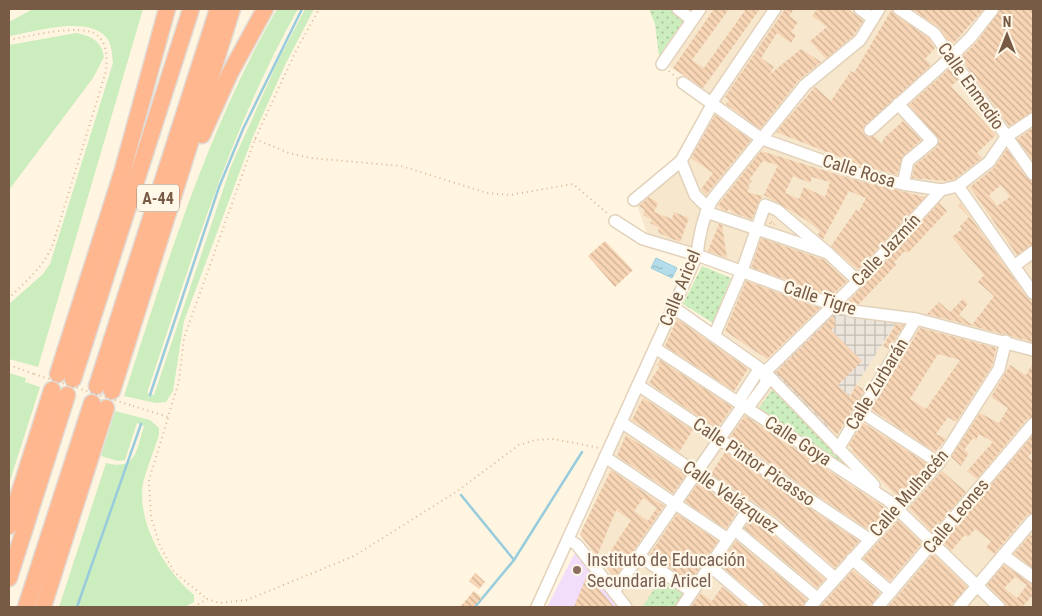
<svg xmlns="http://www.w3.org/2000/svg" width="1042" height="616" viewBox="0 0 1042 616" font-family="'Roboto Condensed',sans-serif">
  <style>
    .residential { fill: #f7e8cd }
    .industrial { fill: url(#industrial-grid) }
    .education { fill: #f2ddfb }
    .green { fill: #ccedbd }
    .park { fill: url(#park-dots) }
    .water { fill: url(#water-ripples); stroke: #98ccdd }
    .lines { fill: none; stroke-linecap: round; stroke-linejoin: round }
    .stream { stroke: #98ccdd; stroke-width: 2.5 }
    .building { fill: url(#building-back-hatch); fill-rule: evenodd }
    .minor-casing { stroke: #e3d2bb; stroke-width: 14 }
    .highway-casing { stroke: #e1dbd6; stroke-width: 19 }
    .path { stroke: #dbb898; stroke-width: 2; stroke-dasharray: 1 4; stroke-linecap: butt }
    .minor { stroke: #fff; stroke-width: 11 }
    .highway { stroke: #ffb790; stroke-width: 16 }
    .path-bridge { stroke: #dbb898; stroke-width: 2; stroke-dasharray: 1 4; stroke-linecap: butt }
    .education-dot { fill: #8d6e63; stroke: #fff8e8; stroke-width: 2 }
    .labels { text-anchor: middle; stroke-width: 4.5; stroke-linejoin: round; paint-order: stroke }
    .shield { fill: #fff8e8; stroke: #a08a76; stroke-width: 1 }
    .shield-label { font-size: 16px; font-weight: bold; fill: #785b45 }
    .street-label { font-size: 18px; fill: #785b45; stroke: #fff8e8 }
    .education-label { font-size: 18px; fill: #785e54; stroke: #fff8e8; text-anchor: start }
  </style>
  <defs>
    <pattern id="industrial-grid" width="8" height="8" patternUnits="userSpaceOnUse" patternTransform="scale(1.25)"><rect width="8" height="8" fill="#ece5dc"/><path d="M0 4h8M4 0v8" fill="none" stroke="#c4bdb4"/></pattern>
    <pattern id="park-dots" width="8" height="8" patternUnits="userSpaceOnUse" patternTransform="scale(1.25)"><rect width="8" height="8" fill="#ccedbd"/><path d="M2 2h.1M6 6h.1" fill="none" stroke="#aac39b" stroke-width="1.8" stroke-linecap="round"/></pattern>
    <pattern id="water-ripples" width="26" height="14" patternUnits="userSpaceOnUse" patternTransform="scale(1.25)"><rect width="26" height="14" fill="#b3ddea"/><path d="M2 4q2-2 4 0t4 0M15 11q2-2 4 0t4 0" fill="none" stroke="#96b6bf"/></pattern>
    <pattern id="building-back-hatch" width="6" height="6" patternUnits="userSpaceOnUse" patternTransform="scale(1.25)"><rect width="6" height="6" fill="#f7d5b5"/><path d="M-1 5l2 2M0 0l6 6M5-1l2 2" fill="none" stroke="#cdb095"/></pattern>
  </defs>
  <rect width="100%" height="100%" fill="#fff5e0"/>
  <path class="residential" d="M688,9h345v598h-401l-53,-72 96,-221 43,28 28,-72 -98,-34 -13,-36 49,-40 33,-61 -49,-33 32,-48z"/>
  <path class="industrial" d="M834,309l63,12 -70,109 -56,-60z"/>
  <path class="education" d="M576,551l42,56h-71z"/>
  <g class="green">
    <path d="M33,9h110l-105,358 -29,-8v-55l34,-30 7,-10 63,-201c-1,-9 -1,-19 -7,-26 -19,-22 -72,-5 -97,-1v-14z"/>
    <path d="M277,9h21c-68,120 -107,253 -151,384l7,2 77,-229 47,-105 27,-52h9l-29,56 -33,74 -68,182 -11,70 -7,11 -10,1 -32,-7c43,-133 83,-266 153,-387z"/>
    <path d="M76,33c16,3 25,8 28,24l-11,21 -84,112v-145z"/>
    <path d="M9,373l17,5 -1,4 15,5 -31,97z"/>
    <path d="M115,411l35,9 9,8v7c-5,16 -12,32 -16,48 -7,39 23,89 51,112v7l-9,5h-126l47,-144c31,8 30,-13 38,-37l-7,-3 -12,37 -7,1 -17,-5z"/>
  </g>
  <g class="park">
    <path d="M649,9h20l15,11 -25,36 -4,-32z"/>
    <path d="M702,266l29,12 -18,45 -30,-19z"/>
    <path d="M772,390l24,20 61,68 -100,-67z"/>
    <path d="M660,581l8,5 2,-3 15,10 -10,14h-33z"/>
  </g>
  <path class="water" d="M656,258l21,10 -5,10 -21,-10z"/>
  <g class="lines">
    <g class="stream">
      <path d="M150,395l69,-208 24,-58 59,-120"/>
      <path d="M461,495l53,65"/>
      <path d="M77,607l64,-183"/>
      <path d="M475,607l39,-47 68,-108"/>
    </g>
  </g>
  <g class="building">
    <path d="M714,9h15l-37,51 12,8 42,-59h14l-57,79 -30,-20z"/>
    <path d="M785,9h9l-5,7 9,6 -7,10 5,3 -5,8 -14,-10 -16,25 13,9 -5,8 32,-26 20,13 -22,18 -39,49 -34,-25 3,-4 -4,-3z"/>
    <path d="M817,9h31l15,12 -9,14 -28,24 -16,-18 17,-14 -15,-11z"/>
    <path d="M892,9l3,6 34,23 6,10 -10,11 6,6 -68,63 2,7 9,1 8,8 2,-6 19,-17 18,19 -18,16 -6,19 -37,-10 -84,-33 39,-45 16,14 20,-30 3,2z"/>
    <path d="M912,9h72l-32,36 -14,-18z"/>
    <path d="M1000,9h33v103l-24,14 -48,-68 16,-16z"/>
    <path d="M950,68l8,12 -7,6 45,49 -19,18 5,5 -27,21 -10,2 -33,-3 3,-13 22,-18 2,-7 -30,-35z"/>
    <path d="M715,115l36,25 -45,55 -5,-6 12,-16 -22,-15z"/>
    <path d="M1033,128v33l-16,-22z"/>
    <path d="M1007,149l20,29 6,3v64l-16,10 -47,-68 24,-19zM1001,185l9,12 -13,9 -8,-11z"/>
    <path d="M761,151l94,29 70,17 -67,73 -27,-24 25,-36 3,1 7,-13 -17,-7 -26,48 -5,-4 2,-4 -14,-11 -42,-25 14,-30 -15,-4 -14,19 3,1 -4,5 2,2 -3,4 15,4 -10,23 -19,-6 -4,-4 -2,2 -5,-1 -4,-5zM793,176l17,7 2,-6 18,5 -5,15 -21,-10 -5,12 -14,-6z"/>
    <path d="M649,197l9,6 -4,9 18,7 2,-7 15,6 -9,24 -19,-8 -3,-3 1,-3 -9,-5 2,-3 -9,-5 2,-5 -6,-4z"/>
    <path d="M939,203l8,8 -39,42 -3,-2 -11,11 2,3 -37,39 -11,-2z"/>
    <path d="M960,203l67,94 6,6v39l-106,-28 12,-12 11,10 13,-13 5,5 -9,11 13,10 22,-29 -16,-14 6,-7 -32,-38 10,-8 -2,-3 9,-9 -11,-11z"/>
    <path d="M719,224l3,1 5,33 -19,-7z"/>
    <path d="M761,238l63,22 23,21 -16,15 -78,-28 -1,-2z"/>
    <path d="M605,241l28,29 -18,17 -27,-31z"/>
    <path d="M746,281l74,27 -53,51 -42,-28z"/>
    <path d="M834,315l2,11 -5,4 31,31 -24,24 12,12 6,-12 9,5 -28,45 -61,-63z"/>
    <path d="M677,319l71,50 -14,22 -69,-45z"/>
    <path d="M896,324l8,1 -15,24 -6,-3z"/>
    <path d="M920,328l76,20 -4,18 -36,56 -8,-5 -12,17 10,5 -11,13 -64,-43zM938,354l22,6 -34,49 -16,-10z"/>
    <path d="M660,360l72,47 -15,22 -68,-46 11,-17 -3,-1z"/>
    <path d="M1033,363v54l-6,2 -50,60 -10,-8 26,-29 -14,-8 -3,6 -3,-2 -9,12 5,3 -8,13 -10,-9 29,-44 19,10 9,-15 -17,-11 19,-32 16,10z"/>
    <path d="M643,398l50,32 -14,22 -47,-32z"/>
    <path d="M745,416l139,91 3,3 -18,20 -139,-93z"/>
    <path d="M863,423l65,41 -30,33 -47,-47 2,-1 -4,-4z"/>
    <path d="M626,435l60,40 -13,18 -56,-37z"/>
    <path d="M1033,435v16l-5,6 5,4v52l-6,2 -33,39 -8,-6 5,-7 -16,-12 -7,8 -3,-2 -14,16 -8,-9z"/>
    <path d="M725,452l134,89 -24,27 -59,-51 -65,-43z"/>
    <path d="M611,470l53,36 -49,72 -12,-15 28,-43 -15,-10 -19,46 -17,-22zM643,498l14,10 -9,13 -14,-10z"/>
    <path d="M942,471l24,21 -34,40 -23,-24z"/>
    <path d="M698,483l40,27 -12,19 -41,-27z"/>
    <path d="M677,514l41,27 -28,41 -40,-28z"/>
    <path d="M751,519l15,10 59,50 -8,9 -73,-60z"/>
    <path d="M898,520l24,23 -32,38 -27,-22z"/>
    <path d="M1030,535l3,2v31l-19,-14z"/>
    <path d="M736,541l71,58 -4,8h-38l-2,-6 -43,-36z"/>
    <path d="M933,554l34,32 -15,21h-64z"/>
    <path d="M1004,565l29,19v11l-11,12h-16l-2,-5 -17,-17zM1015,577l12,8 -10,13 -13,-10z"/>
    <path d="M853,570l27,23 -9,14h-51z"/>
    <path d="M475,573l10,9 -6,7 -10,-8z"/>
    <path d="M587,575l27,32h-40z"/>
    <path d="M722,587l25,20h-56l10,-14 11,8z"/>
    <path d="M474,591l8,7 -9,9h-13z"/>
  </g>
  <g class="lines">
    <g class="minor-casing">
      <g id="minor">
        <path d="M678,9l14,11"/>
        <path d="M860,9l13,10"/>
        <path d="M899,9l35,24 99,141"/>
        <path d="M662,64l38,-55"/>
        <path d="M683,83l79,56 95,34 46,11 38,6 17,-4 31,-24 17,-25 27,-18"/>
        <path d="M712,102l63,-93"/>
        <path d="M898,104l34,37 -24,20 -5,23"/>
        <path d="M870,130l81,-73 20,-20 22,-28"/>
        <path d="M681,161l14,34 8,8"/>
        <path d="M958,186l75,107"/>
        <path d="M634,200l47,-39 31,-56"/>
        <path d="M706,212l122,41 30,28"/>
        <path d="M615,221l28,18 54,16 136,50 20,6 63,8 117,31"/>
        <path d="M1014,266l19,-14"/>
        <path d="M673,307l92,65 109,113"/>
        <path d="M714,336l28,-65 23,-66 12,5 51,43"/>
        <path d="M655,348l234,153 110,106"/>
        <path d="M765,372l93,-91 83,-91"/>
        <path d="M765,372l1,11 -17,23 -6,-1 -3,-6 16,-25z"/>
        <path d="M638,385l231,154"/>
        <path d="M861,412l78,51"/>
        <path d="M621,422l150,101 64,55"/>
        <path d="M838,449l78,-130"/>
        <path d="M605,457l123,82"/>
        <path d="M735,530l82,68"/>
        <path d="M568,539l9,6 49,62"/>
        <path d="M1003,555l30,22"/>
        <path d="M641,557l51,35"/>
        <path d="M852,559l39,33"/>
        <path d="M710,566l48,41"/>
        <path d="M614,592l129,-187"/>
        <path d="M537,607l160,-352c2,-19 6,-38 15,-55l93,-115 55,-45 19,-31"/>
        <path d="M682,607l67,-99"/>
        <path d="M810,607l129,-144 60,-94 7,-28"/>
        <path d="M878,607l155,-183"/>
        <path d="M959,607l74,-87"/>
      </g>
    </g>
    <g class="highway-casing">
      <g id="highway">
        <path d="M202,135l28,-62 35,-64"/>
        <path d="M58,374l64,-201 45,-164"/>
        <path d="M73,379l118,-370"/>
        <path d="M97,386l121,-377"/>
        <path d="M112,391l120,-382"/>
        <path d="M9,526l43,-136"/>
        <path d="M9,578l58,-183"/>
        <path d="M26,607l66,-204"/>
        <path d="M43,607l63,-199"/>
      </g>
    </g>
    <g class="path">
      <path d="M9,40c19,-4 73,-17 88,-5 11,9 10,24 9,36l-53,173c-10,24 -26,36 -44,54"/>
      <path d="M669,71l8,7"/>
      <path d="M255,139l34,14 22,5 90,8 86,27 23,2 63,-11 35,30"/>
      <path d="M771,222l4,1 -5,7 -2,-5z"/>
      <path d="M9,365l25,9"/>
      <path d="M133,406l35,11 11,-36 5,-43 71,-199 41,-88 23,-42"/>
      <path d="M168,418l-19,62 2,37 9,29 14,26 33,27"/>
      <path d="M194,607l13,-8 13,4 27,-3 107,-44 102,-64 63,-47 16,-5 19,-1 45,9"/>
    </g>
    <use href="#minor" class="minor"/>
    <use href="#highway" class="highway"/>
    <path class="path-bridge" d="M34,374l99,32"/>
  </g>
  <circle class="education-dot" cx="577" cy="570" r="5"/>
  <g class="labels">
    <rect class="shield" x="137" y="184.5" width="42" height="27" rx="4"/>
    <g class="shield-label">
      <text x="158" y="204">A-44</text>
    </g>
    <g class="street-label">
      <text transform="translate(971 86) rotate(55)" y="6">Calle Enmedio</text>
      <text transform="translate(859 171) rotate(17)" y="6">Calle Rosa</text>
      <text transform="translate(886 250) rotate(-47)" y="6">Calle Jazmín</text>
      <text transform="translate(680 288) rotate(-68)" y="6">Calle Aricel</text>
      <text transform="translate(820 298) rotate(18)" y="6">Calle Tigre</text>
      <text transform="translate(877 384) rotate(-59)" y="6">Calle Zurbarán</text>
      <text transform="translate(798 441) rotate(33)" y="6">Calle Goya</text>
      <text transform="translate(754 462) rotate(34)" y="6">Calle Pintor Picasso</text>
      <text transform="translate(909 493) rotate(-49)" y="6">Calle Mulhacén</text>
      <text transform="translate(731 497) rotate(35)" y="6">Calle Velázquez</text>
      <text transform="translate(956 516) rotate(-50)" y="6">Calle Leones</text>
    </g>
    <g class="education-label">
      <text x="587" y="566">Instituto de Educación<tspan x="587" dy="21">Secundaria Aricel</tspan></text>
    </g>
  </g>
  <rect width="1042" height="616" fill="none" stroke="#785b45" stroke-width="20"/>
  <g transform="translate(1007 35)" stroke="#fff8e8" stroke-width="4" paint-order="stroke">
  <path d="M0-4L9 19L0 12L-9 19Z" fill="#785b45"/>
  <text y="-8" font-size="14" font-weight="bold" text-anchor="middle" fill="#785b45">N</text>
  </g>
</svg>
